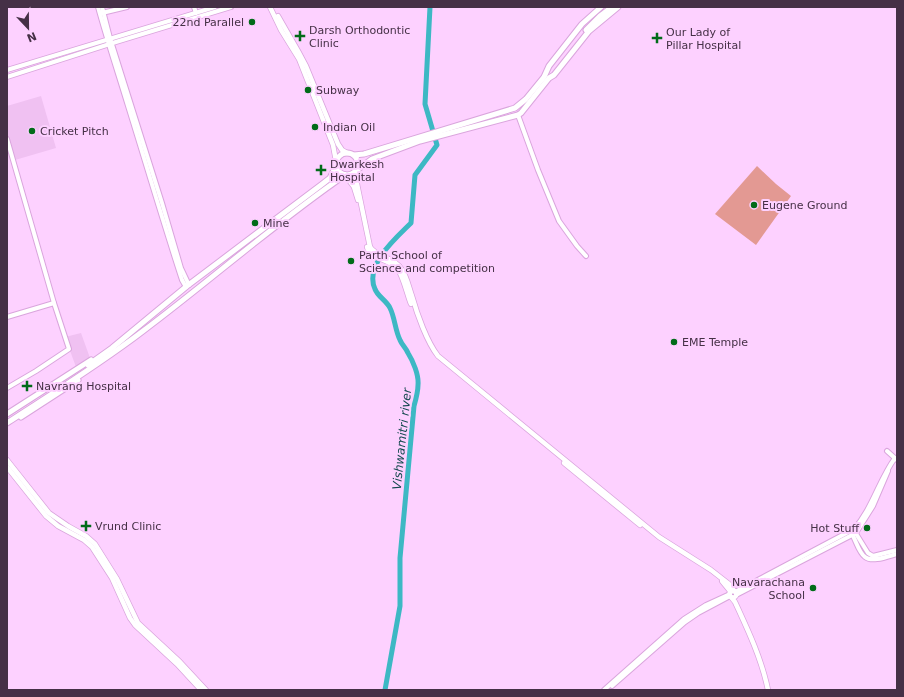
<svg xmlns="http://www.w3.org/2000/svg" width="904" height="697" viewBox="0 0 904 697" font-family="'DejaVu Sans',sans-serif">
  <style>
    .built { fill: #f0c1f2 }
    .green { fill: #e39993 }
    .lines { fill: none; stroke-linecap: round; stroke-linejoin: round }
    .river { stroke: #3db8c4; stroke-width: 5 }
    .tertiary-casing { stroke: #daa5dd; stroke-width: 6 }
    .secondary-casing { stroke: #daa5dd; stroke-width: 6 }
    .primary-casing { stroke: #daa5dd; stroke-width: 7 }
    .tertiary { stroke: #fff; stroke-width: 4 }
    .secondary { stroke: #fff; stroke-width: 4.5 }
    .primary { stroke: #fff; stroke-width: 5 }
    .poi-dot { fill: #016b19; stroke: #fdd1ff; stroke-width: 1.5 }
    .labels { text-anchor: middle; stroke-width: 4; stroke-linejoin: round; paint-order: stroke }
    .poi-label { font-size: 11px; fill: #453046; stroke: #fdd1ff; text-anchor: start }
    .water-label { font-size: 12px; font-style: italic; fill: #13484e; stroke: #fdd1ff }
  </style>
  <rect width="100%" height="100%" fill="#fdd1ff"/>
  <g class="built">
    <path d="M41,96l15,52 -41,12 -8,-27v-27z"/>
    <path d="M81,333l9,25 -14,9 -11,-30z"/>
  </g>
  <path class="green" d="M757,166l19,18 15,12 -35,49 -41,-31z"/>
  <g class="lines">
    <path class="river" d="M385,690l15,-84v-48l14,-152c2,-7 4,-14 4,-21 1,-10 -5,-24 -10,-32 -2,-5 -6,-8 -8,-13 -5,-10 -5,-22 -10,-32 -4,-8 -12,-11 -15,-19 -11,-24 21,-51 36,-66l4,-48 22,-30 -12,-41 5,-97"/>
    <g class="tertiary-casing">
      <g id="tertiary">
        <path d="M98,7c9,33 20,66 30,99 18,58 35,116 54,174l4,7"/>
        <path d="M102,7l8,31 52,165 19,65 8,17"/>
        <path d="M194,7l2,6"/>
        <path d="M102,13l25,-6"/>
        <path d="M7,70l208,-63"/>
        <path d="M7,77l109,-35 115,-35"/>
        <path d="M518,115l20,55 21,51 18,25 9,10"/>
        <path d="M7,139l47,164 15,46 -33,22 -29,17"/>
        <path d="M7,317l47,-14"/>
        <path d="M887,451l10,9"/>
        <path d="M855,532l13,21 5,3 24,-6"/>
        <path d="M852,534c4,7 7,19 13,23 7,6 24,-1 32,-3"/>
        <path d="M735,592l119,-63c18,-20 25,-49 41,-71"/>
        <path d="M736,595l120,-62 17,-27 15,-35"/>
        <path d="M612,686l73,-64 13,-9 32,-17"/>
        <path d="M604,690l80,-71 22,-14 24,-11"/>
      </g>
    </g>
    <g class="secondary-casing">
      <g id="secondary">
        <path d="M270,7l11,23 18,29 34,86 3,16"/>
        <path d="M278,16l20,35 8,15 32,78 4,6 5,3"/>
        <path d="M357,170v14l13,63c6,10 25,10 32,23 5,7 7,18 10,26 5,18 15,46 26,60l221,181 52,33 18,14 6,8"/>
        <path d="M345,175l9,12 4,13"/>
        <path d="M367,247c3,12 22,12 30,21 6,7 10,26 14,36"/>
        <path d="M7,460l42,53 19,13 18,10 9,8 22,35 21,44 42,39 26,28"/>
        <path d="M564,463l76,62"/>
        <path d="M7,467l39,49 12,10 26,14 8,7 20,31 18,40 5,7 42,39 24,26"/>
        <path d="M722,581l9,11"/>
        <circle cx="733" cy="594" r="3.5"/>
        <path d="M731,597l4,5c13,28 27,58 33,88"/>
      </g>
    </g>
    <g class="primary-casing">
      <g id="primary">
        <path d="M586,30l14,-14 12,-9"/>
        <circle cx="347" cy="164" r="11"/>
        <path d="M354,155l10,-1 151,-46 11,-9 18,-22 5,-11 33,-42 19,-17"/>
        <path d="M357,170l15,-11 48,-18 98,-26 3,-2 28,-35 5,-3 35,-44 29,-24"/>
        <path d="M88,365l24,-17 75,-62 134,-101 9,-7 6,-12"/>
        <path d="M7,414l84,-54"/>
        <path d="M21,417l57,-37"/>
        <path d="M7,423c46,-30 93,-59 136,-92 68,-51 132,-108 202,-156"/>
      </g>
    </g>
    <use href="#tertiary" class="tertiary"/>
    <use href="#secondary" class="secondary"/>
    <use href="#primary" class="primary"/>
  </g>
  <g class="poi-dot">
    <circle cx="252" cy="22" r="4"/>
    <path d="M298 30h4v4h4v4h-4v4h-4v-4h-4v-4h4z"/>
    <path d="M655 32h4v4h4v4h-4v4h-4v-4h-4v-4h4z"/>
    <circle cx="308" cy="90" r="4"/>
    <circle cx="315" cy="127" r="4"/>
    <circle cx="32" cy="131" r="4"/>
    <path d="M319 164h4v4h4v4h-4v4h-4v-4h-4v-4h4z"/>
    <circle cx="754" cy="205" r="4"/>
    <circle cx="255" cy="223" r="4"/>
    <circle cx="351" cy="261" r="4"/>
    <circle cx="674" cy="342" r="4"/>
    <path d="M25 380h4v4h4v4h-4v4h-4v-4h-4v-4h4z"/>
    <path d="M84 520h4v4h4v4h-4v4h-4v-4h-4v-4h4z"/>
    <circle cx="867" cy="528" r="4"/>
    <circle cx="813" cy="588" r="4"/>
  </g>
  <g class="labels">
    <g class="poi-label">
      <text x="244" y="26" text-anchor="end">22nd Parallel</text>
      <text x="309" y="34">Darsh Orthodontic<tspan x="309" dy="13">Clinic</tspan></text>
      <text x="666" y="36">Our Lady of<tspan x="666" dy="13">Pillar Hospital</tspan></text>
      <text x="316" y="94">Subway</text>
      <text x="323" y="131">Indian Oil</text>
      <text x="40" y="135">Cricket Pitch</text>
      <text x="330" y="168">Dwarkesh<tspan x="330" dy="13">Hospital</tspan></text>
      <text x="762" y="209">Eugene Ground</text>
      <text x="263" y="227">Mine</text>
      <text x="359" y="259">Parth School of<tspan x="359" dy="13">Science and competition</tspan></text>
      <text x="682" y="346">EME Temple</text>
      <text x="36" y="390">Navrang Hospital</text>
      <text x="95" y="530">Vrund Clinic</text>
      <text x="859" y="532" text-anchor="end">Hot Stuff</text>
      <text x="805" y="586" text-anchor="end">Navarachana<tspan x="805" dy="13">School</tspan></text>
    </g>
    <g class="water-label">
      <text transform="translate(402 439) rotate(-84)" y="4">Vishwamitri river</text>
    </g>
  </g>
  <rect width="904" height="697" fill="none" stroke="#453046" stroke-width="16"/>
  <g transform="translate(28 28) rotate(158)" stroke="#fdd1ff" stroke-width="3" paint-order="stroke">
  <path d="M0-3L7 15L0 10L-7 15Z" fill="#453046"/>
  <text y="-6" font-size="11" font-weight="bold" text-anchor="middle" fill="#453046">N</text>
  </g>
</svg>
